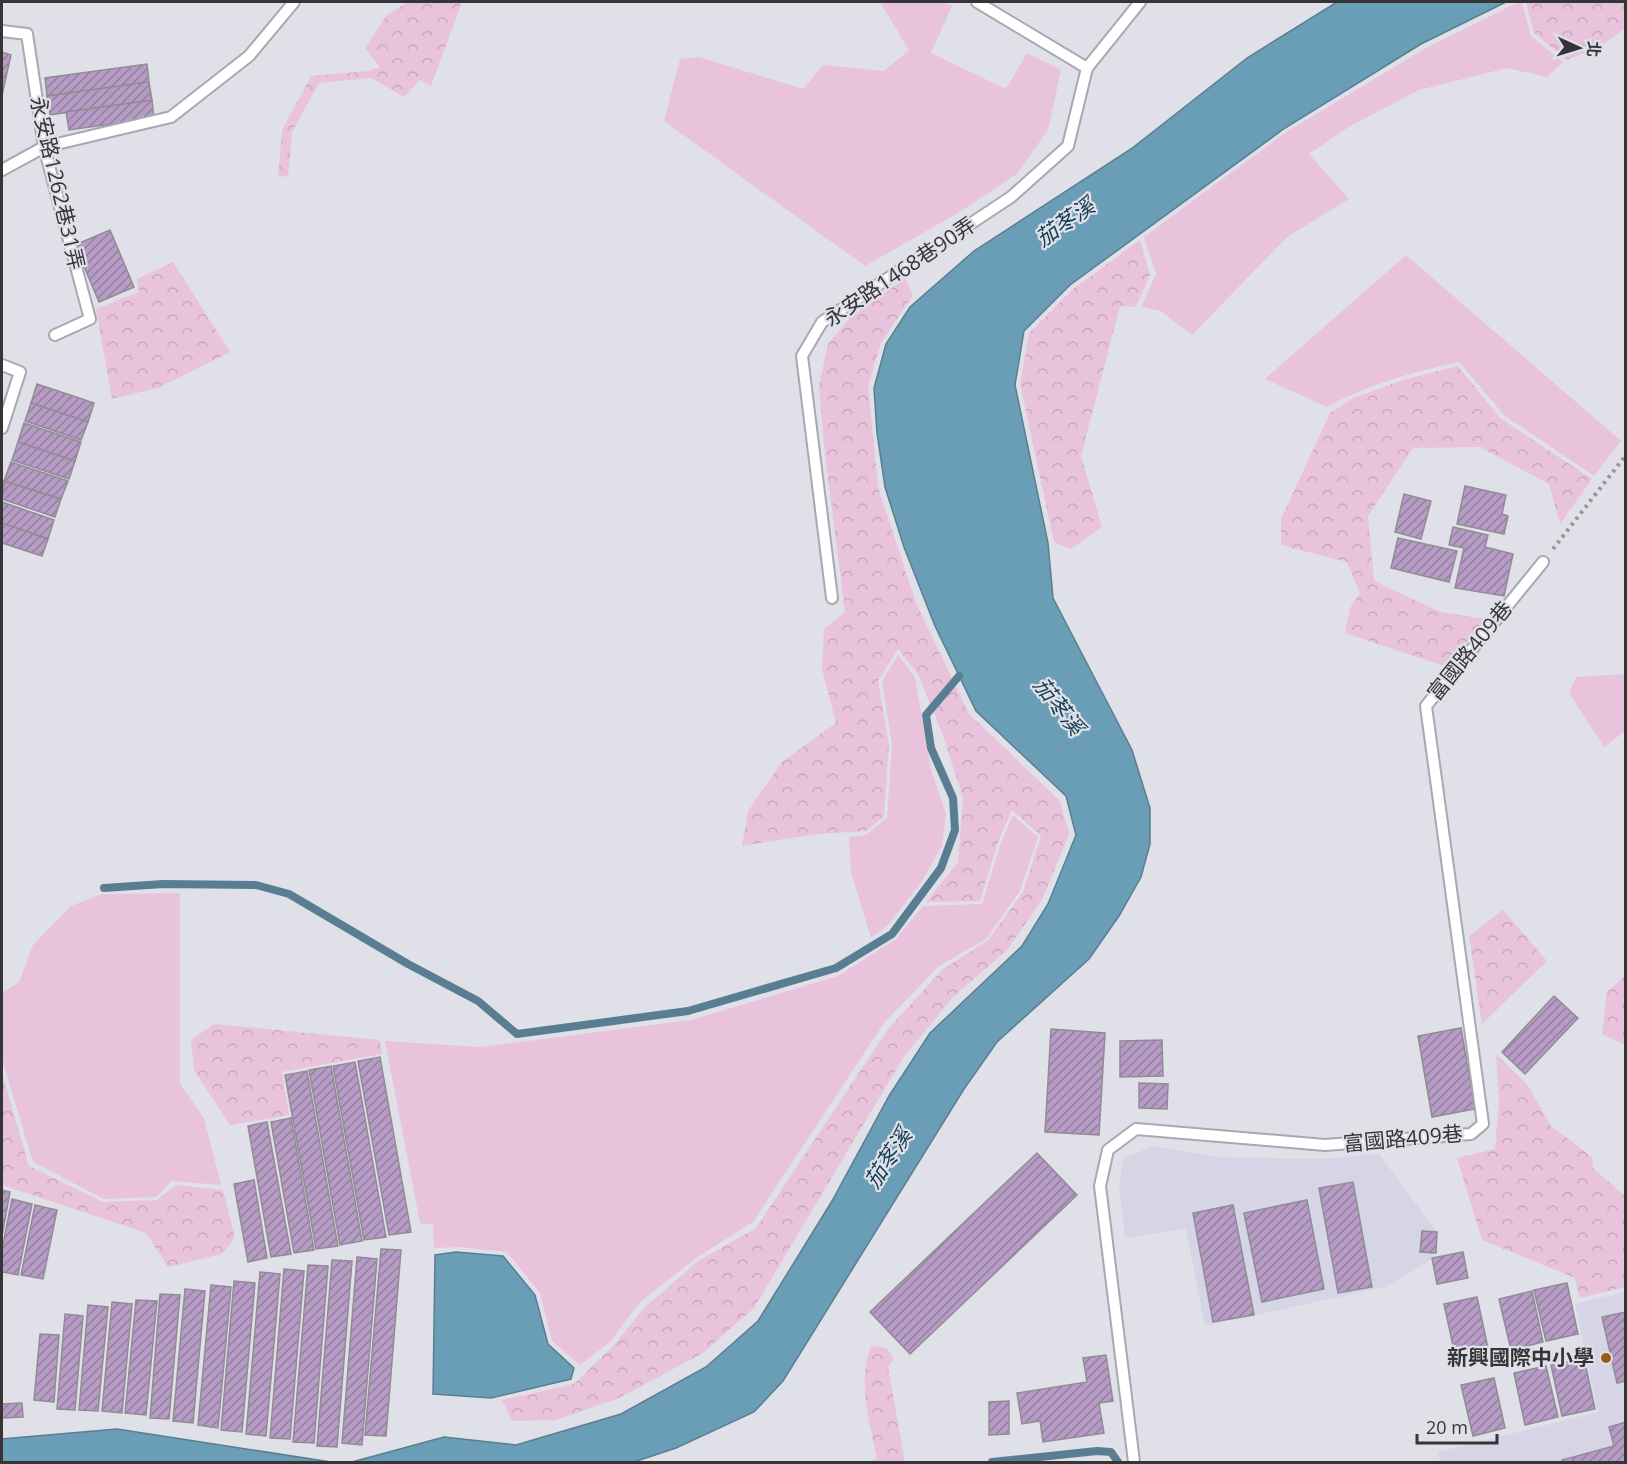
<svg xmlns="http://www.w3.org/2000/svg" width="1627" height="1464" viewBox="0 0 1627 1464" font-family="'Open Sans','Noto Sans TC',sans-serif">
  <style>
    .built { fill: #d5d5e6 }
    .green { fill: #e9c3db }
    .forest { fill: url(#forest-crowns) }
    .water { fill: #6a9eb7; stroke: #5a7e91; stroke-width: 1.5 }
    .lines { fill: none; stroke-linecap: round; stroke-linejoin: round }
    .stream { stroke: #5a7e91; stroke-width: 8 }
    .building { fill: url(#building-hatch); stroke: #918c94; stroke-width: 1.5 }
    .service-casing { stroke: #a8a8b1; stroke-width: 14 }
    .path { stroke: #94949a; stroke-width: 4; stroke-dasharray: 3 4.5; stroke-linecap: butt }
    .service { stroke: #fff; stroke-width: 10 }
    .poi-dot { fill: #975c1c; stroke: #e0e0e9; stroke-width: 2 }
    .labels { text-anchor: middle; stroke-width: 4.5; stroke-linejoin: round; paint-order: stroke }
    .street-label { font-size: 21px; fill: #353538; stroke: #e0e0e9 }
    .poi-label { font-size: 21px; font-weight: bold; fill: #353538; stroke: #e0e0e9; text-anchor: end }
    .water-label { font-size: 22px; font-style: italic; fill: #113e51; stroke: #e0e0e9 }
  </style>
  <defs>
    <pattern id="forest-crowns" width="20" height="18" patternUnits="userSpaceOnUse" patternTransform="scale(1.5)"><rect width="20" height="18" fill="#e9c3db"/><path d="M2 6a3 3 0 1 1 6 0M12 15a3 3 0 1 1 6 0" fill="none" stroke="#c8a8bd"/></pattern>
    <pattern id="building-hatch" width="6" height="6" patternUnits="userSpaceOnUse" patternTransform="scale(1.5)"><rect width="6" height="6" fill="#b69bc5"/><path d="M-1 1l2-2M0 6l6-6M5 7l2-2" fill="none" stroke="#957fa1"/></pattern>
  </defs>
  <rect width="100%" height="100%" fill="#e0e0e9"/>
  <g class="built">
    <path d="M1153,1146l68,11 101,2 57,-5 58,78 -1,21 -10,10 -41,24 -180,39 -19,-97 -61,9 -6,-52 5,-28z"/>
    <path d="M1625,1292v170h-185l-2,-10 160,-40 -23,-108z"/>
  </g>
  <g class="green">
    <path d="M880,2h64l8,4 -21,47 75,36 21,-36 34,17 -13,60 -31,44 -59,39 -93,53 -201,-145 16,-62 19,-2 104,32 20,-24 61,6 25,-21z"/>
    <path d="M1519,2h3l9,34 32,26 -16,15 -40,-9 -88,22 -69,36 -41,28 40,45 -62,38 -95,98 -31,-24 -20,-4 15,-33 -12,-37 141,-104 139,-84z"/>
    <path d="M1406,255l215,186 -27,35 -90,-61 -45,-53c-46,10 -90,22 -132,45l-62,-28z"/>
    <path d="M898,655l17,22 16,92 15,45 -4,32 -20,35 -33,43 -18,14 -20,-66 -2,-35 17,-2 21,-17 5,-73 -10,-64z"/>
    <path d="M1625,674v57l-21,16 -35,-54 7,-16z"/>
    <path d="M1013,815l25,22 -18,54 -34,48 -47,27 -55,57 -131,199 -57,36 -56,44 -30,40 -30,23 -28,-24 -12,-48 -33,-41 -46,-5 -27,1 -1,-23 -13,-2 -35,-182 95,6 211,-27 147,-44 58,-37 27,-33 59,-2 19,-62z"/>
    <path d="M180,893v191l24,34 17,67 -49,-4 -16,16 -52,2 -71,-37 -31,-103v-66l17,-11 14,-37 38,-39 31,-12z"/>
  </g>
  <g class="forest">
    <path d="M407,2h55l-31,84 -11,-6 -16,17 -33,-19 -52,5 -27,49 -4,44 -10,1 4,-47 29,-54 58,-5 11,-4 -15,-19 21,-32z"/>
    <path d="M1526,2h99v26l-24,18 -34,14 -33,-27z"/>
    <path d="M1140,240l10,35 -14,32 -16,-1 -39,150 21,71 -31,22 -17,-7 -34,-158 9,-51 44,-44z"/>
    <path d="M173,262l57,90 -72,36 -46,11 -16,-90 43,-17 -2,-13z"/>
    <path d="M905,278l8,17 -32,48 -13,42 10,102 38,116 53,111 91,87 9,33 -27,66 -35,50 -54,47 -50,61 -149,250 -51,45 -84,45 -63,22 -44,1 -10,-21 72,-16 42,-41 27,-34 55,-48 58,-33 132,-199 54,-59 46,-30 35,-48 18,-56 -29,-26 -14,32 -18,59 -54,1 32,-40 5,-64 -22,-68 -23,-56 -20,-25 -20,32 11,64 -5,71 -18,15 -48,3 -76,12 6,-35 34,-49 54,-39 -14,-54 2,-40 21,-17 -20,-157 -6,-69 9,-42 21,-25z"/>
    <path d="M1458,366l42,52 92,61 -32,45 -11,-40 -70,-37 -66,1 -45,68 6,65 67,31 44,7 -38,48 -102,-34 5,-25 10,-15 -13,-31 -66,-17v-26l49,-106 23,-15 53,-19z"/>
    <path d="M1503,910l44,51 -65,63 -13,-88z"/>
    <path d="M1625,976v69l-23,-11 5,-42z"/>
    <path d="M214,1024l166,16 2,14 -100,18 7,43 -59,10 -36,-55 -3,-30z"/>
    <path d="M1496,1054l31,30 24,42 41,31 1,11 32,28v91l-45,11 -5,-20 -93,-38 -25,-82 38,-9 4,-47z"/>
    <path d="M2,1073l27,93 74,36 54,-2 19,-15 47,5 12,48 -13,16 -54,13 -22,-34 -144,-48z"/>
    <path d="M871,1346l16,2 7,11 -6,8 17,95h-37l9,-3c-7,-36 -20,-78 -6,-113z"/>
  </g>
  <g class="water">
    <path d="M1337,2h169l-85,42 -136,84 -215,157 -46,46 -9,54 33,158 5,55 79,152 18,58v36l-9,33 -22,39 -30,43 -92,83 -33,47 -181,292 -29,31 -78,36 -42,14h-282l92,-25 72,8 105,-31 85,-47 52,-46 74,-120 57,-105 41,-63 92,-87 26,-42 28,-69 -10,-39 -90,-85 -41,-85 -31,-79 -19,-60 -8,-54 -3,-45 12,-44 24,-37 64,-56 157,-102 116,-91z"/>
    <path d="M456,1252l47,4 32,39 13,49 26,24 -3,11 -80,19 -58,-4 2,-139z"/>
    <path d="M117,1429l214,33h-329v-23z"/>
  </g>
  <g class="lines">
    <g class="stream">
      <path d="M104,888l59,-4 93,1 33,9 119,70 70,37 39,33 171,-23 148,-43 56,-34 49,-66 14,-38 -2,-32 -22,-50 -5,-33 33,-39"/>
      <path d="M992,1462l105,-11 14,1 7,10"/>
    </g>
  </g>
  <g class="building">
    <path d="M2,52l9,3 -9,40z"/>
    <path d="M147,64l2,18 -102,14 -2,-18z"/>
    <path d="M149,82l3,18 -102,15 -3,-19z"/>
    <path d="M152,100l2,18 -85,12 -3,-18z"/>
    <path d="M110,230l24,57 -35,15 -24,-57z"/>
    <path d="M37,384l57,19 -6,19 -57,-19z"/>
    <path d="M31,403l57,19 -7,18 -56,-19z"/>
    <path d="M24,423l57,19 -6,19 -57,-19z"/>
    <path d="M18,442l57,19 -6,18 -57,-19z"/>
    <path d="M11,462l57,19 -7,18 -57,-18z"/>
    <path d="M4,481l57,18 -6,18 -53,-18z"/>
    <path d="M1465,486l41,9 -4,19 6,2 -4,18 -47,-10z"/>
    <path d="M1404,494l27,7 -10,38 -26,-7z"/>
    <path d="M2,502l52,18 -6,19 -46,-16z"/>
    <path d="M2,523l46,16 -6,17 -40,-13z"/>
    <path d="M1453,527l35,8 -3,12 28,7 -9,42 -49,-8 9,-40 -15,-3z"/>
    <path d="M1398,538l59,13 -8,31 -58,-14z"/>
    <path d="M1554,996l24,22 -53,56 -23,-22z"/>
    <path d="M1461,1028l14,81 -43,8 -14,-81z"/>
    <path d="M1051,1029l54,4 -6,102 -54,-3z"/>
    <path d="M1162,1040l1,36 -43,1v-36z"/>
    <path d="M380,1057l31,175 -22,3 -31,-174z"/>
    <path d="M355,1062l31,175 -22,3 -31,-174z"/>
    <path d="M331,1066l31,175 -22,4 -31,-175z"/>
    <path d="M307,1071l31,175 -22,3 -31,-174z"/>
    <path d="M1139,1083l29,1 -1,25 -28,-1z"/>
    <path d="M291,1118l23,132 -20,3 -23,-131z"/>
    <path d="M267,1122l24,132 -20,3 -23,-131z"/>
    <path d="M1037,1153l40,42 -167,159 -40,-42z"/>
    <path d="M254,1180l13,78 -19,4 -14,-78z"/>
    <path d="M1353,1182l19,105 -34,6 -19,-105z"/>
    <path d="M2,1190l8,2 -8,44z"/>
    <path d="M12,1199l20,5 -14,71 -16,-3v-23z"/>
    <path d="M1307,1200l17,89 -62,13 -18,-89z"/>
    <path d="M35,1205l22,5 -14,69 -22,-4z"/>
    <path d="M1233,1205l21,110 -41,7 -20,-109z"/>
    <path d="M1422,1231l15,1 -1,21 -16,-1z"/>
    <path d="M381,1249l20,1 -15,186 -21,-1z"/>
    <path d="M1463,1252l5,26 -31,6 -5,-26z"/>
    <path d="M357,1257l20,2 -15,186 -20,-2z"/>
    <path d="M332,1260l20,1 -15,186 -20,-1z"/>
    <path d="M308,1265l20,1 -14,177 -21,-1z"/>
    <path d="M284,1269l20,2 -14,168 -20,-1z"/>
    <path d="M260,1272l20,2 -14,162 -20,-2z"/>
    <path d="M234,1281l21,2 -13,149 -21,-2z"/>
    <path d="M1567,1283l11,51 -32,7 -12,-51z"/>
    <path d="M211,1285l20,2 -13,141 -20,-3z"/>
    <path d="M185,1289l20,2 -12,132 -20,-2z"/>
    <path d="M1532,1291l11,51 -32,8 -12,-51z"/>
    <path d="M160,1294l20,1 -11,124 -19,-1z"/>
    <path d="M1477,1297l11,51 -33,7 -11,-51z"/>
    <path d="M136,1300l21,1 -11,114 -21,-2z"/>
    <path d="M112,1302l20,2 -10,109 -20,-2z"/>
    <path d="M88,1305l20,2 -10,104 -19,-1z"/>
    <path d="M1626,1312v69l-9,2 -15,-66z"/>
    <path d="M65,1314l18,2 -8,94 -18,-1z"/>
    <path d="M40,1334l19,1 -5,67 -20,-2z"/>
    <path d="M1106,1355l7,46 -14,2 5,30 -61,9 -3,-21 -18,3 -5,-31 70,-11 -4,-24z"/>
    <path d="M1584,1358l11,51 -33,7 -11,-51z"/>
    <path d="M1546,1366l12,51 -33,8 -11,-52z"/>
    <path d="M1494,1378l11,50 -32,8 -12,-51z"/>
    <path d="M1009,1401v33l-20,1v-33z"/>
    <path d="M22,1403l1,14 -21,1v-14z"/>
    <path d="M1626,1422v40h-64v-2l52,-14 -5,-19z"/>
  </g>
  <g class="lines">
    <g class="service-casing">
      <g id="service">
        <path d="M977,2l110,66"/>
        <path d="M2,31l25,3 17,113 46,172 -35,16"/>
        <path d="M2,170l42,-23 127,-30 78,-61 45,-54"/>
        <path d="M2,365l18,7 -18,56"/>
        <path d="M832,598l-30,-242 20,-34 189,-125 57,-51 19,-78 53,-66"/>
        <path d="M1134,1462l-34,-276 8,-36 28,-21 189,16 146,-11 12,-10 -57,-418 117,-144"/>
      </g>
    </g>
    <path class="path" d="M1553,549l73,-94"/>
    <use href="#service" class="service"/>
  </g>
  <circle class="poi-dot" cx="1606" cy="1358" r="6"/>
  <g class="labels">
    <g class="street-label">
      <text transform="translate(57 183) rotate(77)" y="7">永安路1262巷31弄</text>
      <text transform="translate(900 272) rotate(-34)" y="7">永安路1468巷90弄</text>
      <text transform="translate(1470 651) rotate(-51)" y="7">富國路409巷</text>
      <text transform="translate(1403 1139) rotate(-5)" y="7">富國路409巷</text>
    </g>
    <g class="poi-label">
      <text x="1594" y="1365">新興國際中小學</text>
    </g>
    <g class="water-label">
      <text transform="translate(1065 222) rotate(-35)" y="8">茄苳溪</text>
      <text transform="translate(1059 706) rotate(52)" y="8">茄苳溪</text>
      <text transform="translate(888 1158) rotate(-57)" y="8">茄苳溪</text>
    </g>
  </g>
  <rect width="1627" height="1464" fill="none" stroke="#353538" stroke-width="6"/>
  <g transform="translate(1579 48) rotate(94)" stroke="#e0e0e9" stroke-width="4.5" paint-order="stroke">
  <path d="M0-4.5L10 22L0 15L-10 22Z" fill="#353538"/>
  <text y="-9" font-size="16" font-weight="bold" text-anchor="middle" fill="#353538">北</text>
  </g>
  <path d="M1417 1434v9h80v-9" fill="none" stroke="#353538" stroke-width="3"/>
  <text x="1426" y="1434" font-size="18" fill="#353538" stroke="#e0e0e9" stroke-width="4.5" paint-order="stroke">20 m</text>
</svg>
